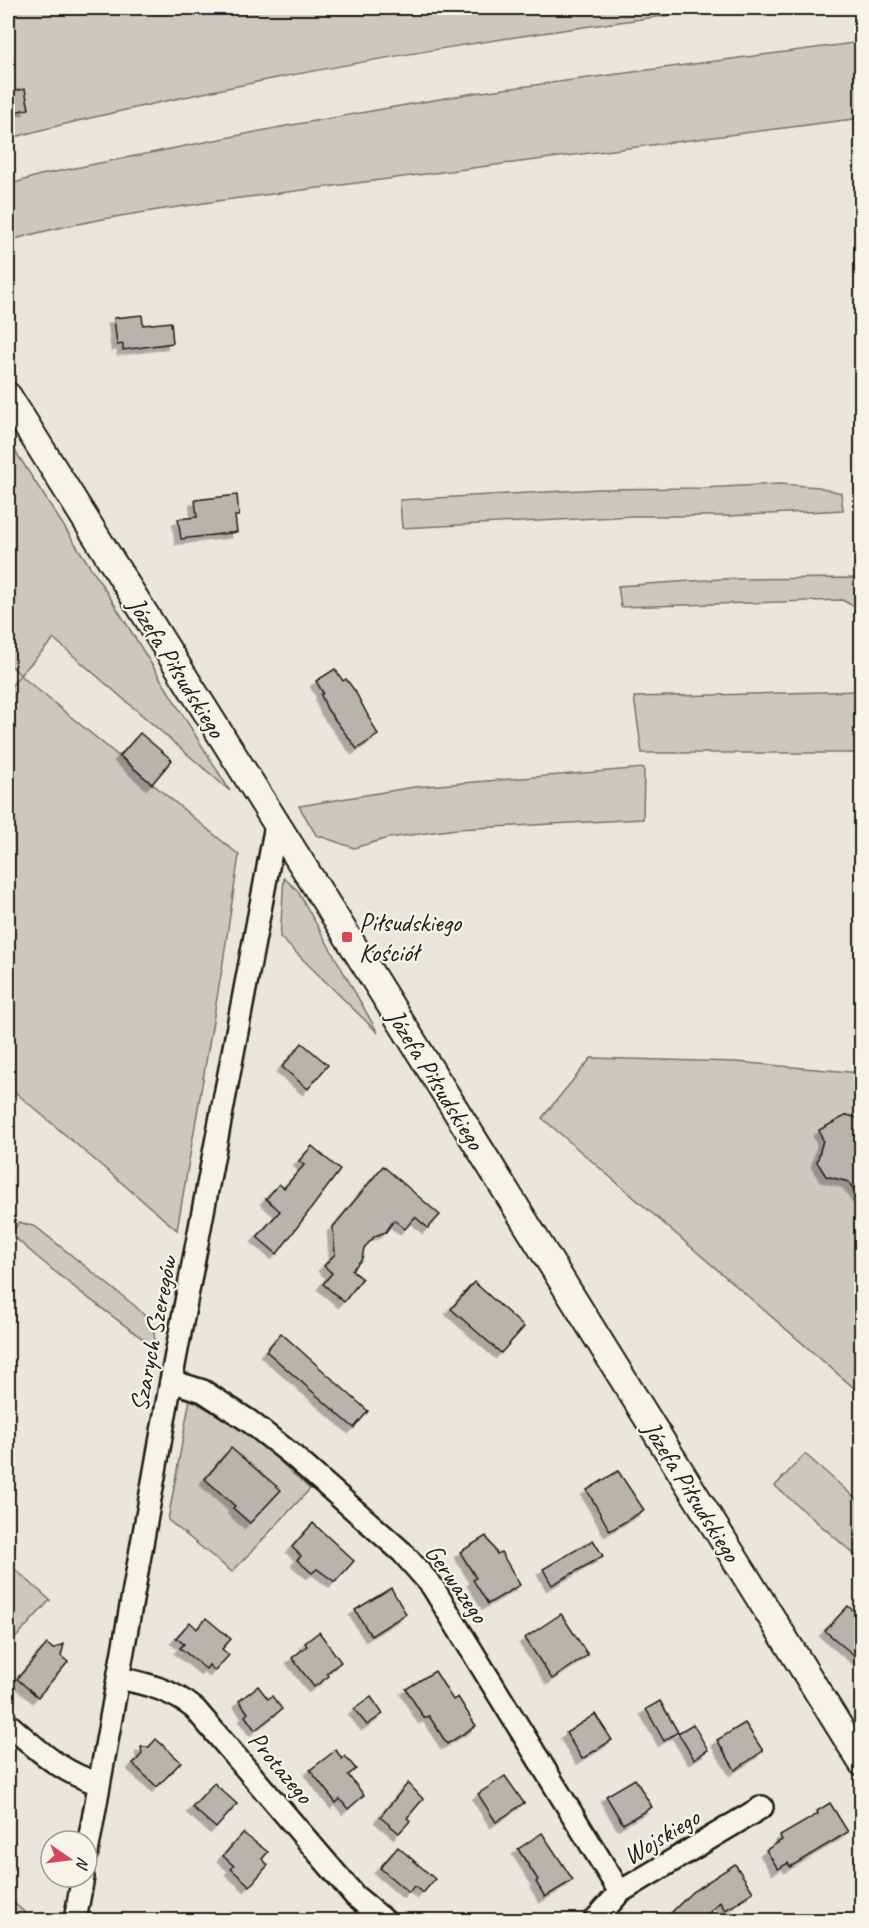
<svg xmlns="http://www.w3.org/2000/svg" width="869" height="1928" viewBox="0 0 869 1928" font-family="Caveat,sans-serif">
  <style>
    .green { fill: #ccc8c0; stroke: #74726e; stroke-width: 1.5 }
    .building { fill: #b6b4ac; stroke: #1c1c1c; stroke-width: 1.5; filter: url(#shadow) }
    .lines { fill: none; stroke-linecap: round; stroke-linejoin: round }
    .minor-casing { stroke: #1c1c1c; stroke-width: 26 }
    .tertiary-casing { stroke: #1c1c1c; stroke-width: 30 }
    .minor { stroke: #f7f3e8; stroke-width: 21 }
    .tertiary { stroke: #f7f3e8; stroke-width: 26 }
    .poi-dot { fill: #d1495b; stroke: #f7f3e8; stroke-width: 2 }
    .labels { text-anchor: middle; stroke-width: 4.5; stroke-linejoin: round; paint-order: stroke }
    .street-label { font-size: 26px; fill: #1c1c1c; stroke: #f7f3e8 }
    .poi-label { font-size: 26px; fill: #1c1c1c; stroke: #f7f3e8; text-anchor: start }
  </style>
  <defs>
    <filter id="shadow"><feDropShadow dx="-5.5" dy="5.5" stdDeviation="0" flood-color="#0004"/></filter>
  </defs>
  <rect width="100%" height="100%" fill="#eae6dc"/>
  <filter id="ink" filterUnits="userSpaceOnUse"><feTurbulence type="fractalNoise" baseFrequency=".0167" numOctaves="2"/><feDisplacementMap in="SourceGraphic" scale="12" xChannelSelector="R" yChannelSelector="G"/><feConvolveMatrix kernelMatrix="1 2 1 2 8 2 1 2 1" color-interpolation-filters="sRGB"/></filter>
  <g filter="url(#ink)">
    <g class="green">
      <path d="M8,8h717c-188,24 -374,52 -559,93 -53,12 -106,23 -158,38z"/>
      <path d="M861,42v76l-644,83c-70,11 -142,20 -209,40v-56l32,-10 246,-49 188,-33z"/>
      <path d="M8,440l103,159 119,192 -176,-152 -34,36 219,180 -17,114 -45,261 -169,-144v-396l12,-15 -12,-13z"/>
      <path d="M780,484l39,3 22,6 2,17 -114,6h-95l-232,12 -2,-28 200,-11 103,-1z"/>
      <path d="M861,578v32l-19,-10 -221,7 -3,-21 104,-7z"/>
      <path d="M861,691v62h-219l-8,-56z"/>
      <path d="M644,768l-1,51 -186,10 -69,9 -34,10 -38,-13 -17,-29 115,-19z"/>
      <path d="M284,878l13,12 81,143 -98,-96z"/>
      <path d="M591,1058l145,4 125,11v321l-319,-276z"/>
      <path d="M19,1222l17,5 99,79c14,13 22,20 19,41 -49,-36 -98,-72 -143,-113z"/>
      <path d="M190,1399l60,35 60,55 -78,83 -64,-52z"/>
      <path d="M805,1454l56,49v57l-86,-74z"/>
      <path d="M8,1563l42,37 -42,46z"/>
      <path d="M8,1898l26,22h-26z"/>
    </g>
    <g class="building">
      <path d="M25,89l4,20 -21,4v-21z"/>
      <path d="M142,315l1,10 28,-3 2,21 -50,7v-6l-6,1 -3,-27z"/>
      <path d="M237,495l2,21h-4l2,16 -56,7 -3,-20 19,-2 -2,-17z"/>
      <path d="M335,669l8,12 3,-2 9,12 23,44 -21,14 -30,-40 -6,-14 2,-2 -7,-12z"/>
      <path d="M140,733l32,27 -20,24 -32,-28z"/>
      <path d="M302,1043l26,22 -20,24 -26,-22z"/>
      <path d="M847,1115l14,4v83l-12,-20 -23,-6 -9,-14 6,-22 -4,-10z"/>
      <path d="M312,1146l28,24 -63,84 -20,-17 23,-26 -14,-12 13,-15 5,4 20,-23 -5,-4z"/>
      <path d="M383,1166l57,49 -12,13 -13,-11 -10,12 -11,-9 -8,12 -11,4 -11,12 -2,11 -10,11 10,9 -18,23 -21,-18 9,-11 -8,-7 11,-12 -2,-27z"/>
      <path d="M474,1282l50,45 -23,26 -50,-44z"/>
      <path d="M281,1333l87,78 -14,17 -88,-77z"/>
      <path d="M231,1448l50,42 -31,33 -17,-15 2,-2 -30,-27z"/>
      <path d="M618,1471l26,39 -34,21 -23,-41z"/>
      <path d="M313,1523l41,38 -19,21 -18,-13 -5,4 -15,-13 4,-4 -9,-9z"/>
      <path d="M486,1536l11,18 4,-2 19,33 -32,19 -15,-24 3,-2 -16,-26z"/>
      <path d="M593,1540l10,16 -51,29 -9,-16z"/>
      <path d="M391,1588l15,26 -35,22 -16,-26z"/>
      <path d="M848,1606l13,11v44l-36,-30z"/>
      <path d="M561,1614l27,41 -36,24 -27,-41z"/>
      <path d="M206,1618l25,21 -9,10 7,6 -14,16 -6,-6 -3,4 -26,-21 4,-4 -8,-6 14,-16 7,7z"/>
      <path d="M319,1632l22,30 -14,11 2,3 -15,11 -22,-29 15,-12 -2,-3z"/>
      <path d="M47,1644l6,5 11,-5 -3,12 7,6 -30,35 -21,-18z"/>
      <path d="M435,1671l18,29 5,-3 18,29 -29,18 -18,-28 -5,2 -18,-29z"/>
      <path d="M258,1686l10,13 4,-3 10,13 -27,21 -10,-14 3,-3 -9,-12z"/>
      <path d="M371,1697l12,17 -16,11 -13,-16z"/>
      <path d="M660,1701l18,31 -14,9 -18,-32z"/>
      <path d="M595,1714l17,26 -30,19 -16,-26z"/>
      <path d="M745,1723l18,28 -28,19 -18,-30z"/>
      <path d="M693,1724l15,26 -14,9 -16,-26z"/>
      <path d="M156,1739l25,23 -24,25 -24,-23 9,-10 -1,-7h8z"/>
      <path d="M336,1750l6,9 3,-3 11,13 -8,6 16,20 -16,14 -8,-10 -4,4 -26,-33z"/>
      <path d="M505,1776l19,27 -28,19 -18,-28z"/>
      <path d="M635,1779l17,28 -29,17 -17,-28z"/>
      <path d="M214,1783l23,21 -21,24 -24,-21z"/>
      <path d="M408,1783l15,16 -16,19 3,3 -11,12 -19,-16z"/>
      <path d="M830,1803l18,29 -58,35 -2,-4 -10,6 -12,-19 16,-10 -2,-4 38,-22 -1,-3z"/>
      <path d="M243,1833l25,19 -6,7 6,6 -18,21 -19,-17 3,-3 -11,-10z"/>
      <path d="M542,1833l31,47 -28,17 -9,-15 2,-2 -20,-31z"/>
      <path d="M398,1847l37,32 -12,14 -9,-7 -5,7 -29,-25z"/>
      <path d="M735,1864l18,28 -14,9 1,1 -15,8 -5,-8 -18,18h-38l28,-28z"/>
    </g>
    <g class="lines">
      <g class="minor-casing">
        <g id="minor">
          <path d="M171,1381l32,10 46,30 42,33 111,98 30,34 188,306"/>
          <path d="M119,1678c28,6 53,12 76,31l160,187 29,24"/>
          <path d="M8,1724c28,24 54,50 91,59"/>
          <path d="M87,1853l84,-472 105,-556"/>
          <path d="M75,1920l8,-43"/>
          <path d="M595,1920l25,-28 142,-85"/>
        </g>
      </g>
      <g class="tertiary-casing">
        <path id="tertiary" d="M8,396l366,583 488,784"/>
      </g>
      <use href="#minor" class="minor"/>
      <use href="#tertiary" class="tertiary"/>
    </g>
  </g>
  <rect class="poi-dot" x="341" y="931" width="12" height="12" rx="3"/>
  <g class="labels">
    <g class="street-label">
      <text transform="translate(177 667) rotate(58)" y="9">Józefa Piłsudskiego</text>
      <text transform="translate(436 1079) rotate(58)" y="9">Józefa Piłsudskiego</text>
      <text transform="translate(153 1334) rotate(-79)" y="9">Szarych Szeregów</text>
      <text transform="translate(692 1491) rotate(58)" y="9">Józefa Piłsudskiego</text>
      <text transform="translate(457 1583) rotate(55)" y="9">Gerwazego</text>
      <text transform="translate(281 1767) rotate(50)" y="9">Protazego</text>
      <text transform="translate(661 1836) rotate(-31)" y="9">Wojskiego</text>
    </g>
    <g class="poi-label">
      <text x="359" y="931">Piłsudskiego<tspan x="359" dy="30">Kościół</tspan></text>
    </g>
  </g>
  <rect width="869" height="1928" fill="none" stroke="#f7f3e8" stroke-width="30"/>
  <rect x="15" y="15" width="839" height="1898" fill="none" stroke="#1c1c1c" stroke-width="2" filter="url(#ink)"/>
  <g transform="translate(69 1859) rotate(104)"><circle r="28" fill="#f7f3e8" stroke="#9f9d96" stroke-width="1.5"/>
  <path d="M0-4.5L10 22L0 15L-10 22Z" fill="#d1495b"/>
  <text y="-9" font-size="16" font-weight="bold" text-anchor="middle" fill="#1c1c1c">N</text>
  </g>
</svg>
